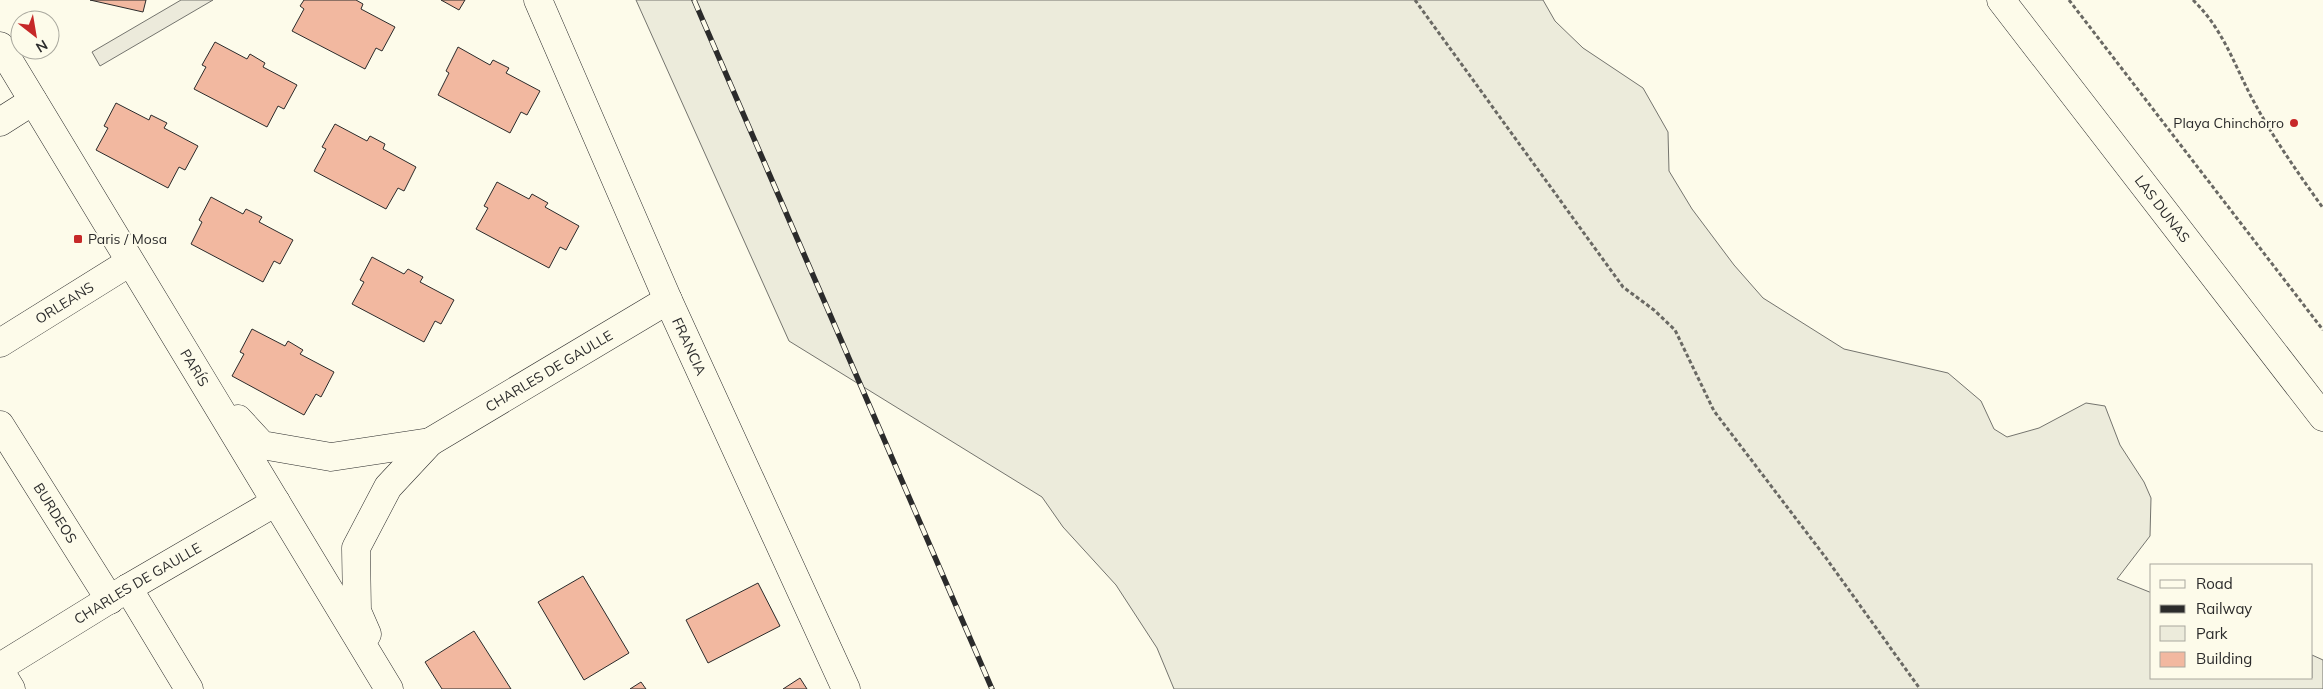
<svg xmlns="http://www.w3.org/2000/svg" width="2323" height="689" viewBox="0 0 2323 689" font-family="Mulish,sans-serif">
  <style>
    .green { fill: #ecebdb; stroke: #74746e }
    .parking { fill: #eceadb; stroke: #74746e }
    .building { fill: #f2b8a0; stroke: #2b2b2b }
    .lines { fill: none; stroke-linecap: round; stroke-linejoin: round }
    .minor-casing { stroke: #2b2b2b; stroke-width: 29 }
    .major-casing { stroke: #2b2b2b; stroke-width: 29 }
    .path { stroke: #6a6964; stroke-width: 3; stroke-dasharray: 4 2.5; stroke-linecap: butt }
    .minor { stroke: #fdfbea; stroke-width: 28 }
    .major { stroke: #fdfbea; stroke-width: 28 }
    .rail-casing { stroke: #2b2b2b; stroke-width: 5.5 }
    .rail { stroke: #fdfbea; stroke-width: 4; stroke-dasharray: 11; stroke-linecap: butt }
    .poi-dot { fill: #c62828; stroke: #fdfbea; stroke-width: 2 }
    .labels { text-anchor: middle; stroke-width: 4; stroke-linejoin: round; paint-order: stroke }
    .poi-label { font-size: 14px; fill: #2b2b2b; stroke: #fdfbea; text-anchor: end }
    .street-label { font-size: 14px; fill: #2b2b2b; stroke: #fdfbea }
  </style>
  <rect width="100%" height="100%" fill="#fdfbea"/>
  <path class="green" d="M636,0h907l12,21 28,27 60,40 25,44 1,39 23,38 42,56 29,33 81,51 104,24 33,28 13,28 13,8 32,-9 47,-25 19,3 15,39 24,37 7,16 -1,38 -33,43 35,14v85h160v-23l11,5v29h-1149l-17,-41 -41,-63 -53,-58 -21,-30 -253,-156z"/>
  <path class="parking" d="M181,0h32l-113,66 -8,-14z"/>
  <g class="building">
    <path d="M90,0h56l-3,12z"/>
    <path d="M304,0h52l7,4 -2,5 34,18 -13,24 -6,-3 -11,21 -73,-38 12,-22 -4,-3z"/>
    <path d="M441,0h24l-6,10z"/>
    <path d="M215,42l32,17 3,-5 15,9 -2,4 34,18 -13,24 -6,-3 -11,21 -73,-38 12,-22 -4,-2z"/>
    <path d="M458,47l32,18 3,-5 16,8 -3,5 34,18 -13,24 -6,-3 -11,21 -72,-38 11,-22 -3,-2z"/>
    <path d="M116,103l33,17 2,-5 16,8 -3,5 34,18 -13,24 -6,-3 -11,21 -72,-38 12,-22 -4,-2z"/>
    <path d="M335,124l32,17 3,-5 15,8 -2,5 33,18 -12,24 -6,-3 -12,21 -72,-38 12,-22 -4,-2z"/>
    <path d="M497,182l32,17 3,-5 16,9 -3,4 34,19 -13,24 -6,-3 -11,21 -73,-39 12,-21 -4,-2z"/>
    <path d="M211,197l32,17 3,-5 16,8 -3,5 34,18 -13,24 -6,-3 -11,21 -72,-38 11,-22 -3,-2z"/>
    <path d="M372,257l32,17 4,-5 15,8 -3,5 34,18 -13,24 -6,-3 -11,21 -72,-38 12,-22 -4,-2z"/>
    <path d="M252,329l33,17 3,-5 15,9 -3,4 34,18 -13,25 -5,-3 -12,21 -72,-39 12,-22 -4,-2z"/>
    <path d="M583,576l46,77 -45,27 -46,-78z"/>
    <path d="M758,583l22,43 -72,37 -22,-43z"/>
    <path d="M474,631l37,58h-69l-17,-27z"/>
    <path d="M800,678l7,11h-24z"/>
    <path d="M641,682l5,7h-16z"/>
  </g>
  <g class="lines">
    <g class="minor-casing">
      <g id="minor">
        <path id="s1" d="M538,0l130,300 178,389"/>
        <path id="s2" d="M0,46l389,643"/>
        <path d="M0,122l33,-21"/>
        <path id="s3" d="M0,343l130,-81"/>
        <path id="s4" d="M238,419l24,26 69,12 99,-15 238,-142"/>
        <path id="s5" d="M0,425l110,175"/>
        <path d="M128,588l61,101"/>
        <path d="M367,634l-10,-23 -1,-63 32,-61 42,-45"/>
        <path id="s6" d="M0,667l128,-79 148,-86"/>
        <path d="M0,671l11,18"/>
      </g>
    </g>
    <g class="major-casing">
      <g id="major">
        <path id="s7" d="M2001,0l322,417"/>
      </g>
    </g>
    <g class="path">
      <path d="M1415,0l208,287 31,23 21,20 39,81 112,147 94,131"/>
      <path d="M2069,0l254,330"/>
      <path d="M2193,0c31,30 41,65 61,102 20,37 44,71 69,106"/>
    </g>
    <use href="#minor" class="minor"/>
    <use href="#major" class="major"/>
    <g class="rail-casing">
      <path id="rail" d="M694,0l298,689"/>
    </g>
    <use href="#rail" class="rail"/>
  </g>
  <g class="poi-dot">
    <circle cx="2294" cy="123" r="5"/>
    <rect x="73" y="234" width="10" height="10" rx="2.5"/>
  </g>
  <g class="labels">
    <g class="poi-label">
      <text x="2284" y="128">Playa Chinchorro</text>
      <text x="88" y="244" text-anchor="start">Paris / Mosa</text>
    </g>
    <g class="street-label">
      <text dy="5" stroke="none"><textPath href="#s7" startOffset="264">LAS DUNAS</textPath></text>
      <text dy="5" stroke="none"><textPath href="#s3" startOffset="76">ORLEANS</textPath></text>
      <text dy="5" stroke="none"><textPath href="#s1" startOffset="378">FRANCIA</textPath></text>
      <text dy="5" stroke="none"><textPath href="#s2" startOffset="376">PARÍS</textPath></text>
      <text dy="5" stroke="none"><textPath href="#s4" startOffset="344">CHARLES DE GAULLE</textPath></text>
      <text dy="5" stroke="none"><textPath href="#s5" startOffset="104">BURDEOS</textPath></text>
      <text dy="5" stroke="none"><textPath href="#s6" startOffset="161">CHARLES DE GAULLE</textPath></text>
    </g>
  </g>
  <rect x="2150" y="564" width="162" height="115" fill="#fdfbea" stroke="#a9a89e"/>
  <rect x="2160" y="580" width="25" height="8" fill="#fdfbea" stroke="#a9a89e"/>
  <text x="2196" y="589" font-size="15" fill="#2b2b2b">Road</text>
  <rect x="2160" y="605" width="25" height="8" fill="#2b2b2b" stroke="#a9a89e"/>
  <text x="2196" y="614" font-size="15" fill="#2b2b2b">Railway</text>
  <rect x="2160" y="626" width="25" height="15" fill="#ecebdb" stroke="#a9a89e"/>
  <text x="2196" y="639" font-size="15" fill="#2b2b2b">Park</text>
  <rect x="2160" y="652" width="25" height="15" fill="#f2b8a0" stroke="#a9a89e"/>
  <text x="2196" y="664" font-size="15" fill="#2b2b2b">Building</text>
  <g transform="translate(35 35) rotate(149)"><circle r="24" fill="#fdfbea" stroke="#a9a89e"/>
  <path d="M0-4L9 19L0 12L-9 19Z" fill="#c62828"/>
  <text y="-8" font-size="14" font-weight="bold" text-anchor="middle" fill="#2b2b2b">N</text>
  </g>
</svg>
